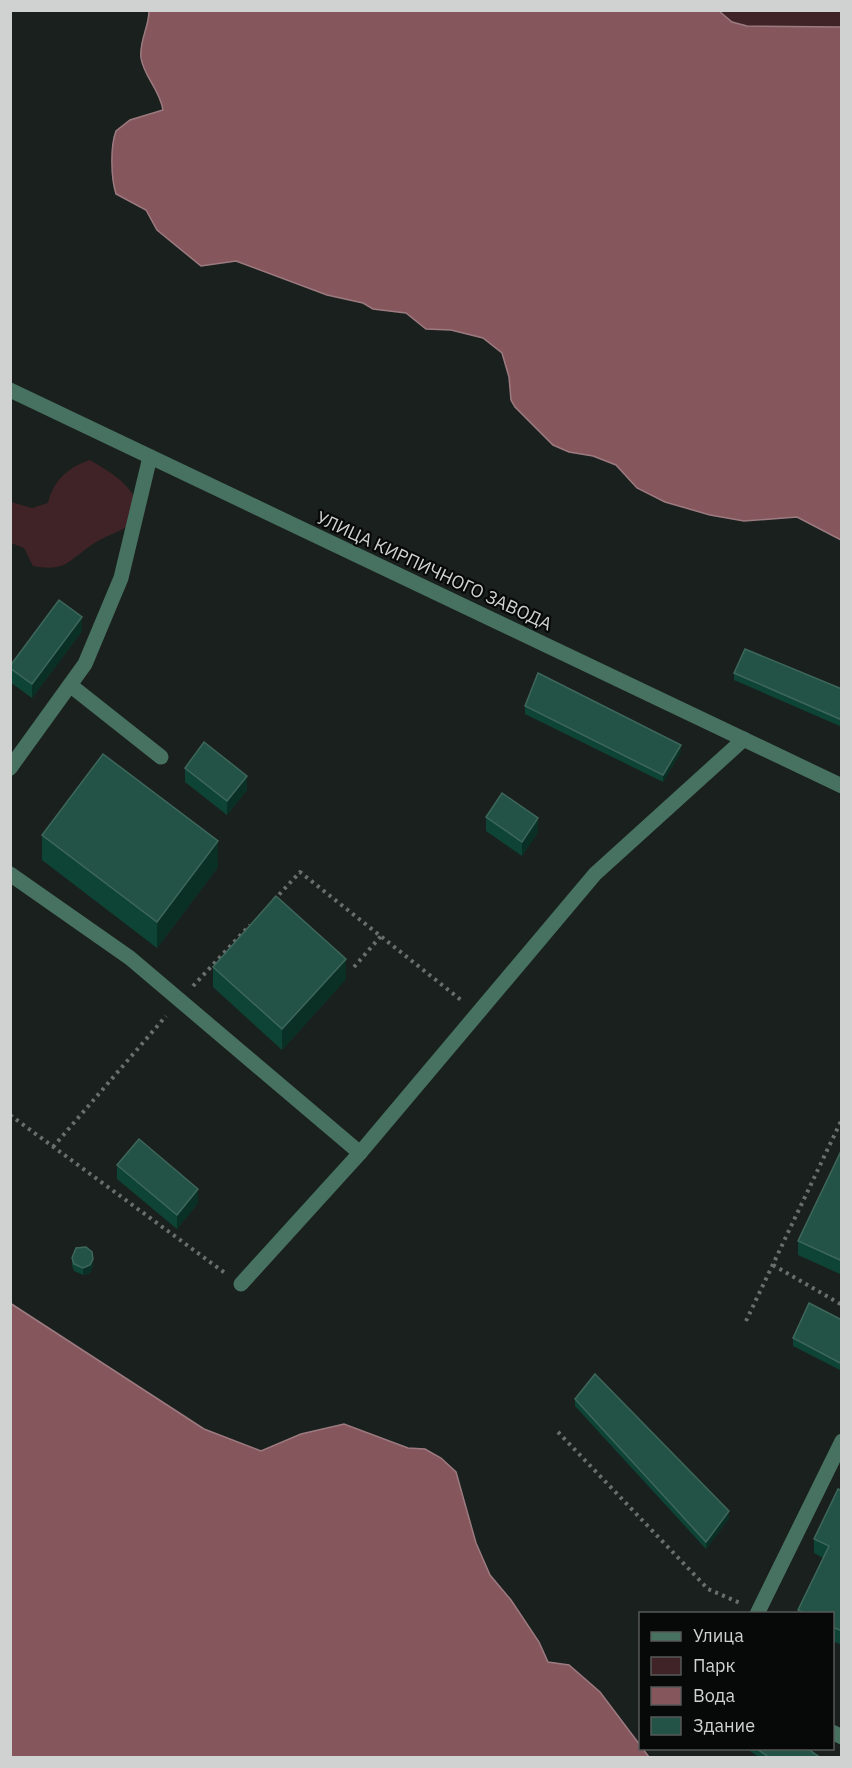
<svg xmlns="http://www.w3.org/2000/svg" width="852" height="1768" viewBox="0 0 852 1768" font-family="'IBM Plex Sans',sans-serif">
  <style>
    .green { fill: #3f2327 }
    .water { fill: #86565d; stroke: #9c7b80; stroke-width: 1.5 }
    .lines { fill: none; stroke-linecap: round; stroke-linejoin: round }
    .path { stroke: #6a6f6d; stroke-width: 4; stroke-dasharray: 3 4.5; stroke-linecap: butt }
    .minor { stroke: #477262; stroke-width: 15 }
    .wall { fill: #0e4435 }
    .shaded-wall { fill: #0a2f24 }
    .building { fill: #235346; stroke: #3e675b; stroke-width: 1.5 }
    .labels { text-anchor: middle; stroke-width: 4.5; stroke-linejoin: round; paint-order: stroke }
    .street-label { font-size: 18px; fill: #cfd2d1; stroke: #070908 }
  </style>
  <rect width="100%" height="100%" fill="#1a201d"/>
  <g class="green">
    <path d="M719,10l122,1v16l-94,-1 -15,-4z"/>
    <path d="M90,460c19,12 34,19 45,38l-7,28c-11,7 -25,11 -35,18 -25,17 -27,28 -60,22l-9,-18 -13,-5v-41l21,6 16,-5c5,-22 20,-36 42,-43z"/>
  </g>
  <g class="water">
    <path d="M719,11l13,11 15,4 94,1v513l-44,-23 -53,4 -34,-6 -45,-13 -28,-14 -21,-23 -23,-9 -24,-4 -16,-7 -38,-38 -4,-7 -2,-23 -7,-24 -19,-15 -32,-8 -25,-1 -20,-16 -33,-4 -10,-6 -36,-8 -91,-34 -35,5 -44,-36 -11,-20 -30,-16c-5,-16 -6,-47 0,-63l14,-11 33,-10c-3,-20 -19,-33 -22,-52 -2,-17 8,-31 8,-47z"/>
    <path d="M10,1303l194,126 57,22 40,-17 43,-10 64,24 17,1 16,9 15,14 20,71 14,32 21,25 28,42 9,20 21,3 31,27 49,65h-638z"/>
  </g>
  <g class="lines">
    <g class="path">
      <path d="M274,900l26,-28 161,128"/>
      <path d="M354,967l27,-31"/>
      <path d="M193,986l57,-61"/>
      <path d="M10,1115l215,158"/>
      <path d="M53,1147l113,-131"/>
      <path d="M773,1265l69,40"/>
      <path d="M746,1321l96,-202"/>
      <path d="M558,1432l150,157 32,14"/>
    </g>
    <g class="minor">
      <path d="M10,390l832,396"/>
      <path d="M70,685l91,72"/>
      <path d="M10,768l75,-104 36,-86 29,-121"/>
      <path d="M10,874l120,84 230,195"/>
      <path d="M241,1284l119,-131 235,-279 149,-135"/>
      <path d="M757,1614l85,-173"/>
      <path d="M832,1732l10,5"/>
    </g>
  </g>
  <g class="wall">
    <path d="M82,631l-50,67 -22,-16v-16z"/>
    <path d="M734,673l108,16v38l-108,-47z"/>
    <path d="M525,706l156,46 -18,30 -138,-68z"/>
    <path d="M185,768l62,22 -20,25 -42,-33z"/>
    <path d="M486,817l52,15 -16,24 -36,-25z"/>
    <path d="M42,835l176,32 -61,81 -115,-88z"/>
    <path d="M213,967l133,12 -64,71 -69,-63z"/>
    <path d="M842,1149l-2,125 -42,-19v-14z"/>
    <path d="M117,1165l81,38 -21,26 -60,-50z"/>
    <path d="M72,1258l21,8 -3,7 -7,2 -9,-4 -2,-6z"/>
    <path d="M842,1320v51l-49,-25v-8z"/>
    <path d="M575,1399l154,119 -23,31 -131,-143z"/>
    <path d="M842,1491v154l-10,-4v-27h-34v-4l25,-52 -9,-5v-14z"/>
    <path d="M747,1749h61l13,9h-61z"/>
  </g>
  <g class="shaded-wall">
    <path d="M82,617v14l-50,67v-14z"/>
    <path d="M681,745v7l-18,30v-7z"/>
    <path d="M247,776v14l-20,25v-14z"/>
    <path d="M538,818v14l-16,24v-14z"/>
    <path d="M218,841v26l-61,81v-26z"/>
    <path d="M346,959v20l-64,71v-21z"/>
    <path d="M198,1189v14l-21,26v-14z"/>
    <path d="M842,1257v14l-2,3v-14z"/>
    <path d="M93,1259v7l-3,7 -7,2v-7z"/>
    <path d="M729,1511v7l-23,31v-7z"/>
  </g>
  <g class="building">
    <path d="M59,600l23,17 -50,67 -22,-16v-2z"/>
    <path d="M745,649l97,40v31l-108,-47z"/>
    <path d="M538,673l143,72 -18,30 -138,-69z"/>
    <path d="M204,742l43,34 -20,25 -42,-33z"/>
    <path d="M103,754l115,87 -61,81 -115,-87z"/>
    <path d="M502,793l36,25 -16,24 -36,-25z"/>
    <path d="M276,896l70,63 -64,70 -69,-62z"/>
    <path d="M139,1139l59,50 -21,26 -60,-50z"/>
    <path d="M842,1149v108l-2,3 -42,-19z"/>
    <path d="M86,1247l6,5 1,7 -3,6 -7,3 -9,-4 -2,-6 4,-10z"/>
    <path d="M809,1303l33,17v44l-49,-26z"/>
    <path d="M595,1374l134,137 -23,31 -131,-143z"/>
    <path d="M838,1489l4,2v140l-10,-4v-13h-27l-7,-4 31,-64 -15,-7z"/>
    <path d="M757,1749h51l13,9h-51z"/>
  </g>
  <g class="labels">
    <g class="street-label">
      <text transform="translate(434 571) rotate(25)" y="6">УЛИЦА КИРПИЧНОГО ЗАВОДА</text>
    </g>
  </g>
  <rect width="852" height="1768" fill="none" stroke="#cfd2d1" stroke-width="24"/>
  <rect x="639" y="1612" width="195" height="138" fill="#070908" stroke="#575958" stroke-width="1.5"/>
  <rect x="651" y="1632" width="30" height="9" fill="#477262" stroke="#575958" stroke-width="1.5"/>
  <text x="693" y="1642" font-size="18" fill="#cfd2d1">Улица</text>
  <rect x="651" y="1657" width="30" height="18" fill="#3f2327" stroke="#575958" stroke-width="1.5"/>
  <text x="693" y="1672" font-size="18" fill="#cfd2d1">Парк</text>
  <rect x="651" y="1687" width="30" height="18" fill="#86565d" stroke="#575958" stroke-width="1.5"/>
  <text x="693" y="1702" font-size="18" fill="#cfd2d1">Вода</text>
  <rect x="651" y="1717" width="30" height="18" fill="#235346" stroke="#575958" stroke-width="1.5"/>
  <text x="693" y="1732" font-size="18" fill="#cfd2d1">Здание</text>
</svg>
